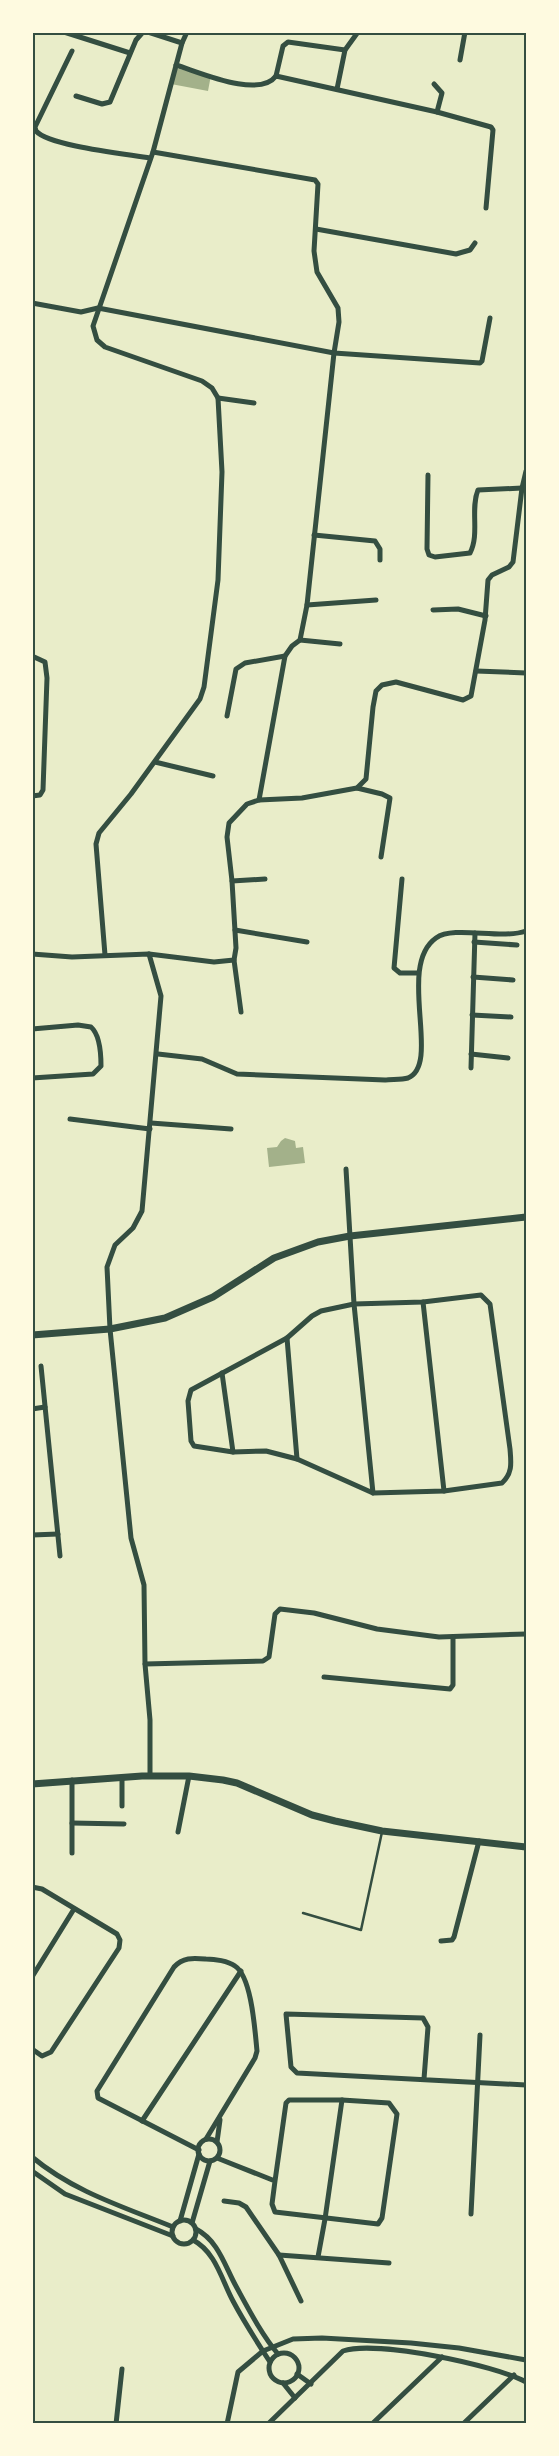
<svg xmlns="http://www.w3.org/2000/svg" width="559" height="2456" viewBox="0 0 559 2456" font-family="Inter,sans-serif">
  <style>
    .water { fill: #a3b18a }
    .lines { fill: none; stroke-linecap: round; stroke-linejoin: round }
    .service { stroke: #344e41; stroke-width: 2.5 }
    .minor { stroke: #344e41; stroke-width: 5 }
    .tertiary { stroke: #344e41; stroke-width: 7 }
    .neatline { fill: none; stroke: #344e41; stroke-width: 2 }
  </style>
  <rect width="100%" height="100%" fill="#e9edc9"/>
  <g class="water">
    <path d="M174,68l37,7 -3,16 -37,-7z"/>
    <path d="M285,1138l10,3 1,7 7,-1 2,16 -36,4 -2,-19 10,-1 4,-6z"/>
  </g>
  <g class="lines">
    <g class="service">
      <path d="M526,1736v67"/>
      <path d="M303,1913l58,17 21,-98"/>
    </g>
    <g class="minor">
      <path d="M64,32l66,21"/>
      <path d="M148,32l34,11"/>
      <path d="M72,51l-37,76 1,4c13,15 91,23 114,27"/>
      <path d="M460,60l5,-28"/>
      <path d="M176,65c23,7 83,34 100,11l161,36 54,15 2,3 -7,78"/>
      <path d="M276,76l7,-30 5,-4 57,8"/>
      <path d="M434,84l8,9 -5,19"/>
      <path d="M337,89l8,-39 13,-18"/>
      <path d="M76,96l26,8 8,-2 26,-62 7,-8"/>
      <path d="M153,152l162,28 3,4 -4,67 3,21 21,36 1,14 -5,31 -27,252 -7,35 -8,6 -7,10 -26,144"/>
      <path d="M316,229l140,25 14,-4 5,-7"/>
      <path d="M32,303l49,9 17,-4 236,45 146,10 2,-2 8,-43"/>
      <path d="M218,398l36,5"/>
      <path d="M428,475l-1,74 2,6 6,2 35,-4c10,-19 0,-44 8,-63l44,-2"/>
      <path d="M314,535l61,6 5,8v11"/>
      <path d="M307,605l69,-5"/>
      <path d="M433,610l25,-1 28,7"/>
      <path d="M300,640l40,4"/>
      <path d="M32,656l13,6 2,16 -4,112 -3,5 -8,1"/>
      <path d="M476,671l50,2"/>
      <path d="M227,716l9,-47 9,-6 40,-7"/>
      <path d="M155,762l58,14"/>
      <path d="M357,788l25,6 8,4 -9,59"/>
      <path d="M402,879l-8,89 6,5h18"/>
      <path d="M232,881l33,-2"/>
      <path d="M235,930l72,12"/>
      <path d="M474,942l43,3"/>
      <path d="M32,954l40,3 77,-3 65,8 20,-2 2,-12 -4,-67 -5,-44 2,-14 18,-19 12,-4 43,-2 55,-10 9,-9 7,-72 3,-16 6,-6 14,-3 67,18 8,-4 14,-76 3,-40 4,-5 17,-8 4,-5 9,-74 4,-17"/>
      <path d="M149,954l12,42 -19,215 -9,17 -18,17 -8,22 3,62 21,209 13,47 1,79 5,56v56"/>
      <path d="M105,955l-9,-111 3,-11 32,-39 69,-95 4,-12 14,-107 4,-108 -4,-74 -6,-10 -10,-7 -97,-34 -8,-7 -4,-14 60,-174 29,-109 5,-11"/>
      <path d="M234,960l7,52"/>
      <path d="M473,977l40,3"/>
      <path d="M472,1015l39,2"/>
      <path d="M32,1029l46,-4 13,2c9,8 10,28 10,39l-8,8 -61,4"/>
      <path d="M158,1054l44,5 35,15 148,6c6,-1 16,0 23,-2 34,-14 -12,-112 28,-140 18,-13 65,2 90,-7"/>
      <path d="M471,1054l37,4"/>
      <path d="M471,1068l4,-135"/>
      <path d="M70,1119l80,10"/>
      <path d="M151,1123l80,6"/>
      <path d="M346,1169l8,135 19,189"/>
      <path d="M481,1295l9,9 20,145c1,13 3,24 -8,34l-58,8 -71,2 -76,-34 -31,-8 -33,1 -39,-6 -3,-5 -3,-40 3,-11 96,-52 25,-22 9,-5 33,-7 69,-2z"/>
      <path d="M423,1302l21,189"/>
      <path d="M287,1338l10,121"/>
      <path d="M41,1366l19,190"/>
      <path d="M222,1373l11,79"/>
      <path d="M32,1409l13,-2"/>
      <path d="M32,1535l26,-1"/>
      <path d="M145,1664l118,-3 6,-4 6,-43 5,-5 34,4 63,16 62,8 87,-3"/>
      <path d="M324,1677l126,12 3,-4v-47"/>
      <path d="M122,1806v-29"/>
      <path d="M72,1823l52,1"/>
      <path d="M178,1832l11,-56"/>
      <path d="M72,1853v-73"/>
      <path d="M32,1887l10,2 75,45 3,6 -1,8 -68,104 -9,4 -10,-7"/>
      <path d="M441,1941l11,-1 2,-3 25,-96"/>
      <path d="M32,1977l42,-68"/>
      <path d="M424,2079l4,-52 -5,-9 -137,-4 5,53 6,6 229,12"/>
      <path d="M142,2121l99,-150"/>
      <circle cx="209" cy="2150" r="11"/>
      <path d="M217,2142l3,-22"/>
      <path d="M199,2150l-101,-52 -1,-7 77,-124c9,-10 19,-9 32,-8 9,0 22,2 29,7 17,11 20,66 22,85l-2,7 -49,81"/>
      <path d="M32,2157c42,35 92,50 141,70"/>
      <path d="M217,2158l58,23 11,-78 3,-3h53l47,3 8,11 -1,7 -14,97 -4,6 -103,-12 -3,-8 3,-23"/>
      <path d="M32,2171l33,23 108,42"/>
      <path d="M224,2201l15,2 7,4 33,48 22,46"/>
      <path d="M471,2214l9,-179"/>
      <circle cx="184" cy="2232" r="12"/>
      <path d="M180,2221l19,-67"/>
      <path d="M192,2223l18,-62"/>
      <path d="M196,2229c23,12 29,38 41,59 12,22 25,47 41,66"/>
      <path d="M193,2240c23,12 29,41 40,61 11,21 24,41 37,61"/>
      <path d="M279,2255l110,8"/>
      <path d="M318,2257l7,-38 17,-119"/>
      <circle cx="284" cy="2368" r="15"/>
      <path d="M297,2374l14,10"/>
      <path d="M283,2383l12,15"/>
      <path d="M116,2424l6,-55"/>
      <path d="M227,2424l11,-52 25,-21 30,-12 29,-1 89,5 48,5 67,12"/>
      <path d="M268,2424l75,-73c33,-11 152,14 183,31"/>
      <path d="M372,2424l70,-67"/>
      <path d="M463,2424l51,-49"/>
    </g>
    <g class="tertiary">
      <path d="M32,1335l78,-6 55,-11 48,-21 61,-39 44,-16 32,-6 176,-19"/>
      <path d="M32,1784l110,-8h47l34,4 14,3 75,32 23,6 47,10 144,16"/>
    </g>
  </g>
  <rect width="559" height="2456" fill="none" stroke="#fefae0" stroke-width="68"/>
  <rect x="34" y="34" width="491" height="2388" class="neatline"/>
</svg>
